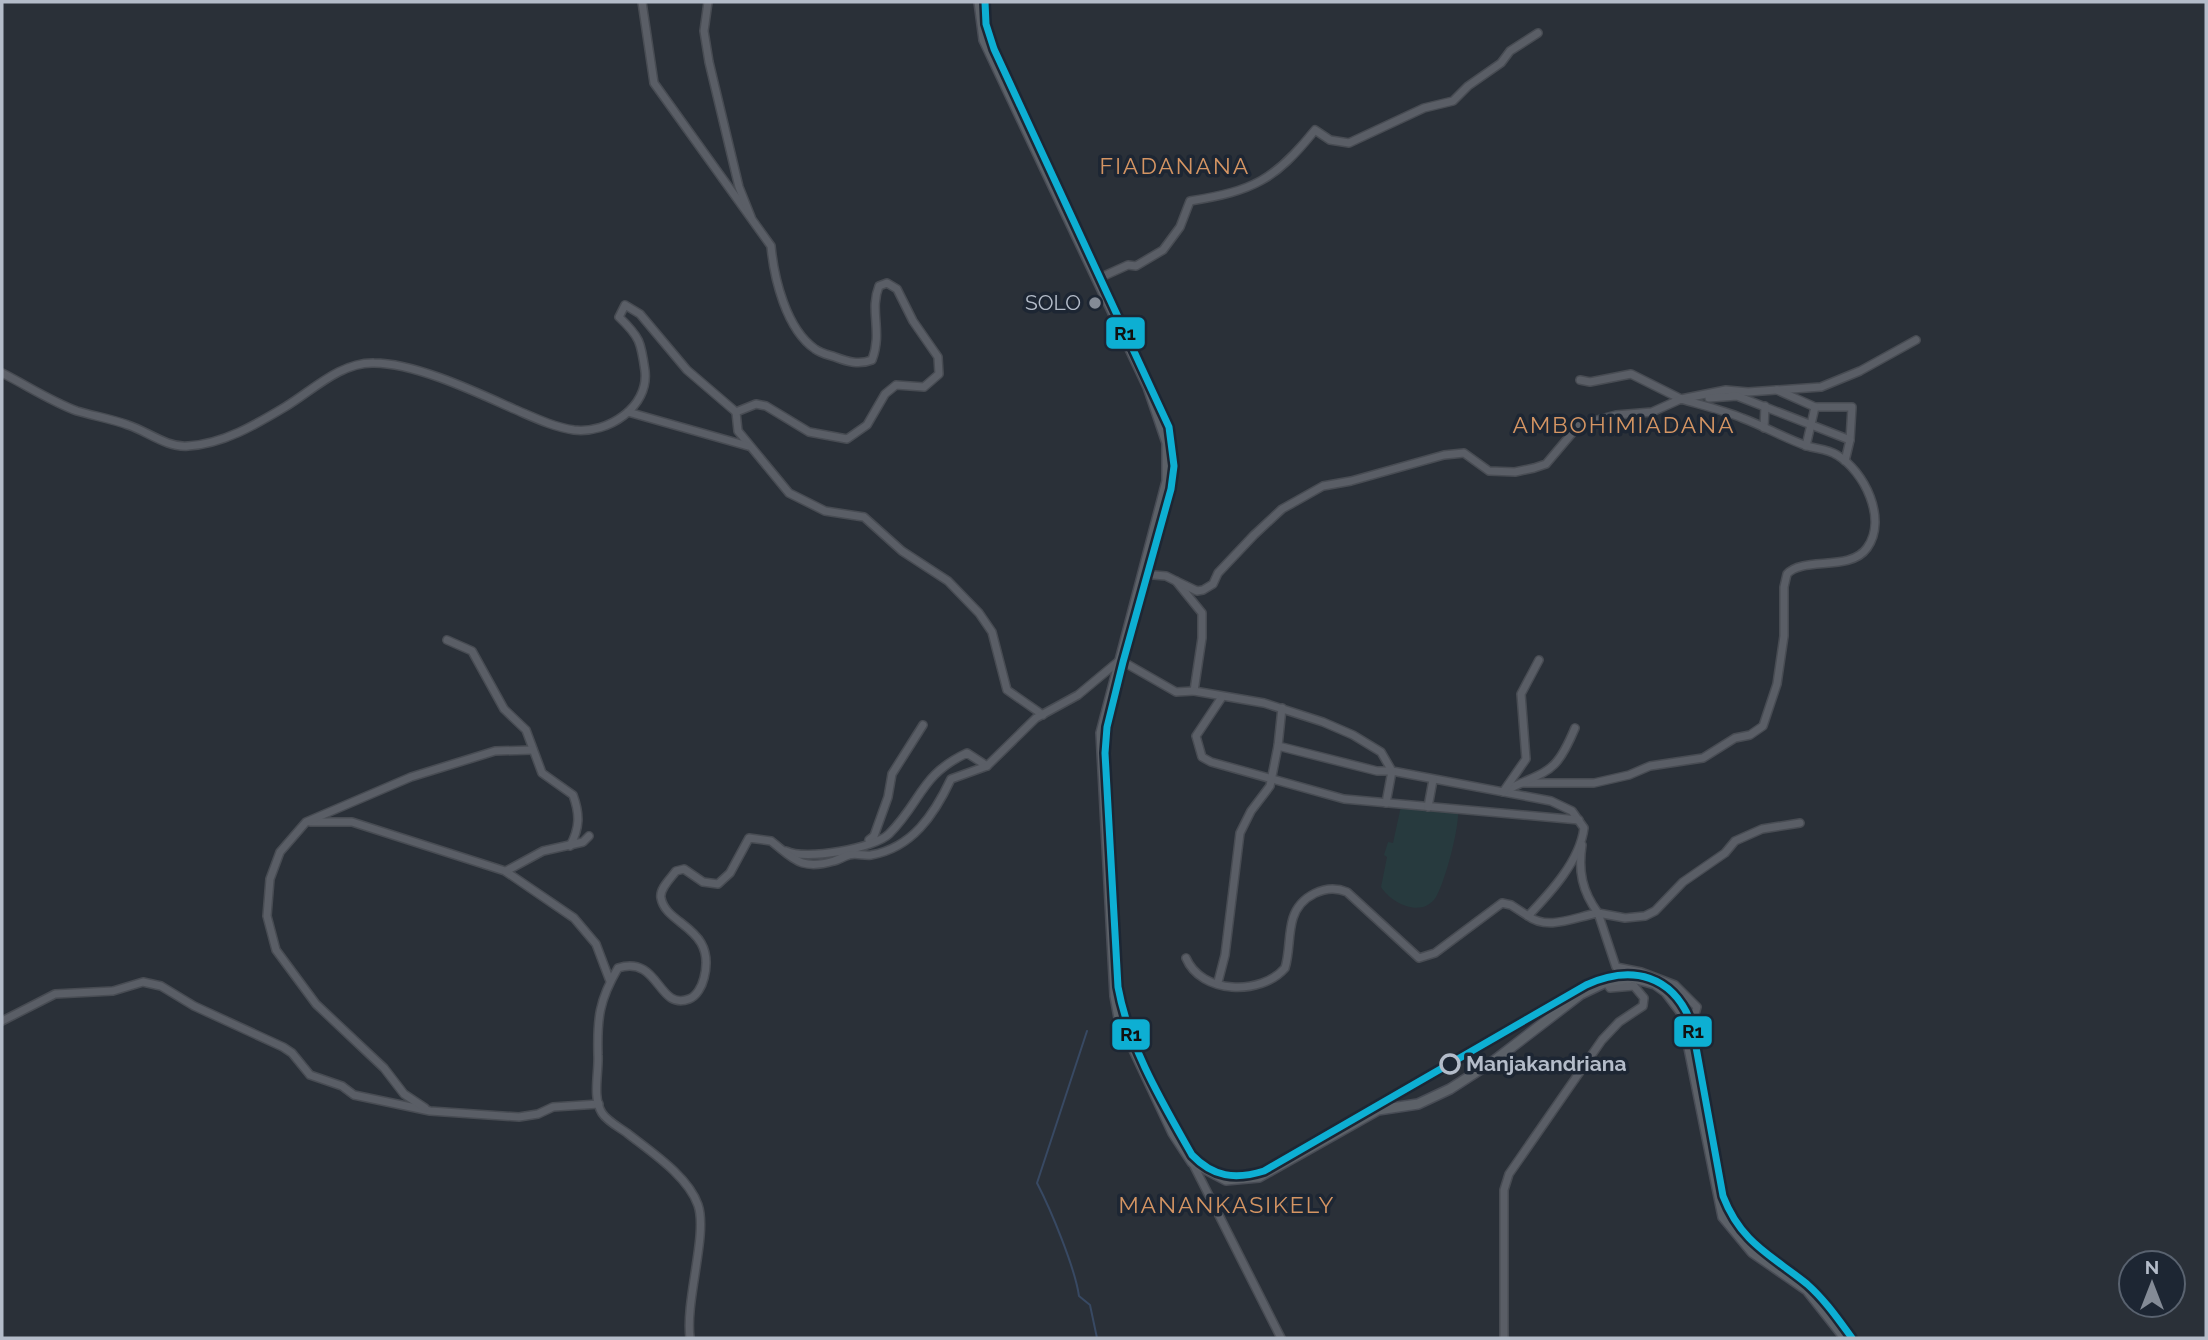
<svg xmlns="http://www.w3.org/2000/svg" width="2208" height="1340" viewBox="0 0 2208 1340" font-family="Raleway,sans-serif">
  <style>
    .park { fill: #273a3e }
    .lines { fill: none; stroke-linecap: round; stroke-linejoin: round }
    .stream { stroke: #384963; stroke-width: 2 }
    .minor-casing { stroke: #484c53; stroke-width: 10 }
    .major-casing { stroke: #484c55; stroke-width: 12 }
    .minor { stroke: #5a5e66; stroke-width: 7 }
    .major { stroke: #5c6168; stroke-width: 9 }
    .rail-1-casing { stroke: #1d2633; stroke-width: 12 }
    .rail-1 { stroke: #0dafd3; stroke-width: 7 }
    .poi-dot { fill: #848b96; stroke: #1d2633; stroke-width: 2.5 }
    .stop-dot { fill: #1d2633; stroke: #b4bcc9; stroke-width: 3.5 }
    .labels { text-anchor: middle; stroke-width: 7; stroke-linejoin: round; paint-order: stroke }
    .poi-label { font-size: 21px; fill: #b4bcc9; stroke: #1d2633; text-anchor: end }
    .stop-label { font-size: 21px; font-weight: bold; fill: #b4bcc9; stroke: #1d2633; text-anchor: start }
    .neighbourhood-label { font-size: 23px; letter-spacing: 2px; fill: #d59563; stroke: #1d2633 }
    .line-badge { stroke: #1d2633; stroke-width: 2.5 }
    .pale-badge-label { font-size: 19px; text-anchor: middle; font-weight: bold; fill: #111 }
  </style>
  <rect width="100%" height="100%" fill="#2a3038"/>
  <path class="park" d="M1401,806l57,6c1,17 -13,70 -22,85 -14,22 -45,6 -55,-10l6,-30 -3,-2 4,-13 5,1z"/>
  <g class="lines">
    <path class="stream" d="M1087,1031l-50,152c14,27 38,85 42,113l11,9 7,33"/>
    <g class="minor-casing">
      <g id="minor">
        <path d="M642,2l12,81 117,163c3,32 15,83 44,103 5,4 14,6 20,8 13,5 24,8 37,3 11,-29 -3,-49 7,-74l8,-3 10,6 16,32 25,36 1,17 -15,13 -28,-2 -11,9 -18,31 -20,14 -38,-7 -43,-26 -10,-2 -20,8 2,19 51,62 36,18 39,6 38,34 46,30 31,32 13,19 15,58 36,25"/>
        <path d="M708,2l-4,29 5,31 30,125 12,30"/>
        <path d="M1097,279l31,-14 8,1 27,-16 17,-23 10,-26c63,-10 85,-21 125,-71l15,10 19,3 75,-35 29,-7 15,-15 33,-23 9,-12 28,-18"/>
        <path d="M2,373c24,12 50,29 75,38 17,5 35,8 51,14 19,6 39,23 60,21 35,-2 67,-21 97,-39 27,-16 55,-45 89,-44 41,0 102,29 140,46 19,8 39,18 60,21 34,4 75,-23 71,-59 -4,-29 -5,-34 -26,-54l6,-12 15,9 47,56 49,42"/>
        <path d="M1580,380l10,2 41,-8 50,25 45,-9 22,2 73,-5 39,-16 56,-31"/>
        <path d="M1777,390l38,17h37l-2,33 -5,21"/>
        <path d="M1709,398l28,-2 113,44"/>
        <path d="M628,412l120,34"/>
        <path d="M1764,428l1,-22"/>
        <path d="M1806,446l9,-39"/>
        <path d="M1142,574l24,2 10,5 26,32v25l-8,53 70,12 59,19 30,13 28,17 11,19 159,30 21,10 12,17c-4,33 -34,65 -56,88 20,15 47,1 70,-3l18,54 25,5 34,13 22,22 -8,28"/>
        <path d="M1176,581l21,10 6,-1 10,-6 5,-11 36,-38 28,-26 41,-23 28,-5 93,-26 20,-2 25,18 26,1 19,-4 12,-4 33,-39 37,-10 36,-3 29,-13c20,6 42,11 61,19 22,8 42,20 65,28 10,3 21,3 30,9 27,16 51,64 30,93 -17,24 -64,8 -80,26l-3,13v49l-7,48 -14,42 -13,9 -15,3 -32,20 -53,8 -21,9 -35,8h-72"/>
        <path d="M447,640l25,11 32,58 22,21 16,43 31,22c7,19 7,33 -3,51"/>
        <path d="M1222,697l-26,39 6,21 9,5 133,37 235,21"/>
        <path d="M1282,708l-4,38 99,25h15l-6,32"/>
        <path d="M1507,790c41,-21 48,-14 68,-62"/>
        <path d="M1503,792l23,-33 -5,-65 18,-34"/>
        <path d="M1428,807l5,-27"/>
        <path d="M310,822h42l153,49 69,47 22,26 14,37"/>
        <path d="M869,840l5,-4 14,-39 4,-23 31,-49"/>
        <path d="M1582,845c-4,26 0,46 16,68l27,5 20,-2 10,-5 28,-29 42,-29 10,-12 27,-12 38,-6"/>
        <path d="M786,851c19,10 89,-3 103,-17 33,-33 31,-59 78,-81l20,13"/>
        <path d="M506,871l37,-20 40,-9 6,-6"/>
        <path d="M1186,958c15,36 75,38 99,10 5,-16 3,-34 8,-50 7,-22 33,-35 54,-26l72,66 16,-5 67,-50 9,2 17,11"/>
        <path d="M1218,982l7,-27 15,-122 11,-22 19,-25 8,-40"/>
        <path d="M2,1021l53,-27 58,-3 30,-9 18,4 33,20 89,41 9,6 18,22 32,11 12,9 76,16 89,6 19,-3 15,-7 46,-3"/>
        <path d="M425,1108l-21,-14 -20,-26 -68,-64 -40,-54 -9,-34 3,-37 10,-27 26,-30 105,-45 84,-26 38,-1"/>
        <path d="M1192,1162l89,176"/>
        <path d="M690,1338c-5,-38 18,-104 8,-133 -10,-29 -47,-53 -71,-72 -7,-5 -20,-12 -25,-20 -10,-16 -3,-40 -4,-58 -1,-36 1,-55 20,-87 42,-13 39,43 71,31 8,-3 13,-13 15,-21 13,-51 -38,-52 -43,-80 -2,-9 10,-20 15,-27l8,-2 19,13 15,2 12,-11 19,-35 22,3c22,17 29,30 63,20 5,-1 10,-5 15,-6 7,-2 15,1 22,0 41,-7 63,-40 80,-76l36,-13 49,-48 42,-23 42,-35 56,32 18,-1"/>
        <path d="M1504,1338v-148l5,-16 93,-134 17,-18 24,-16 1,-8 -10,-12 -24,2 -4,-6"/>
      </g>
    </g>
    <g class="major-casing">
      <path id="major" d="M979,2l5,38 164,347 19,56v38l-66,252 14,263 4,22 54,115 19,29 34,18 33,-3 119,-67 40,-6 32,-15 45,-29 86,-66 25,-12 27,-4 22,6 11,8 16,21 41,204 29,35 55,38 38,48"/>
    </g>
    <use href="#minor" class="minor"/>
    <use href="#major" class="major"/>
    <g class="rail-1-casing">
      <path id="rail-1" d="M985,2l1,22 8,25 175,378 5,39 -3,23 -48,173 -16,65 -2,26 13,234c11,60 44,115 74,168 21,22 43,25 72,16l322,-186c46,-21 88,-10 106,40l31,171c18,47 48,59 84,88 18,16 31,35 45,54"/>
    </g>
    <use href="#rail-1" class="rail-1"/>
  </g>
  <circle class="poi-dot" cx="1095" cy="303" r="7"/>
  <circle class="stop-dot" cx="1450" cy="1064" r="9"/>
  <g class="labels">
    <g class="poi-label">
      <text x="1081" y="310">SOLO</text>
    </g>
    <g class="stop-label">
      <text x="1466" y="1071">Manjakandriana</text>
    </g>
    <g class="neighbourhood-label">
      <text x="1175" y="174">FIADANANA</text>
      <text x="1624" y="433">AMBOHIMIADANA</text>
      <text x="1227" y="1213">MANANKASIKELY</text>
    </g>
  </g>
  <g class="line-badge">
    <rect x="1105" y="316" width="41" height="34" rx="7" fill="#0dafd3"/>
    <rect x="1673" y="1015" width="40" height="33" rx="7" fill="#0dafd3"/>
    <rect x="1111" y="1018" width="40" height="33" rx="7" fill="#0dafd3"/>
  </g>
  <g class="pale-badge-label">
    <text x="1125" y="340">R1</text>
    <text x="1693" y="1038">R1</text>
    <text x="1131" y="1041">R1</text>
  </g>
  <rect width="2208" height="1340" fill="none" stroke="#b4bcc9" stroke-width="7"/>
  <g transform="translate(2152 1284)"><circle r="33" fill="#1d2633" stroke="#59626f" stroke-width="2"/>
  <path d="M0-5L12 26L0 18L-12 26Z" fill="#848b96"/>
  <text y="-10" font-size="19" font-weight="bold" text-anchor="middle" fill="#b4bcc9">N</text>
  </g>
</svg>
